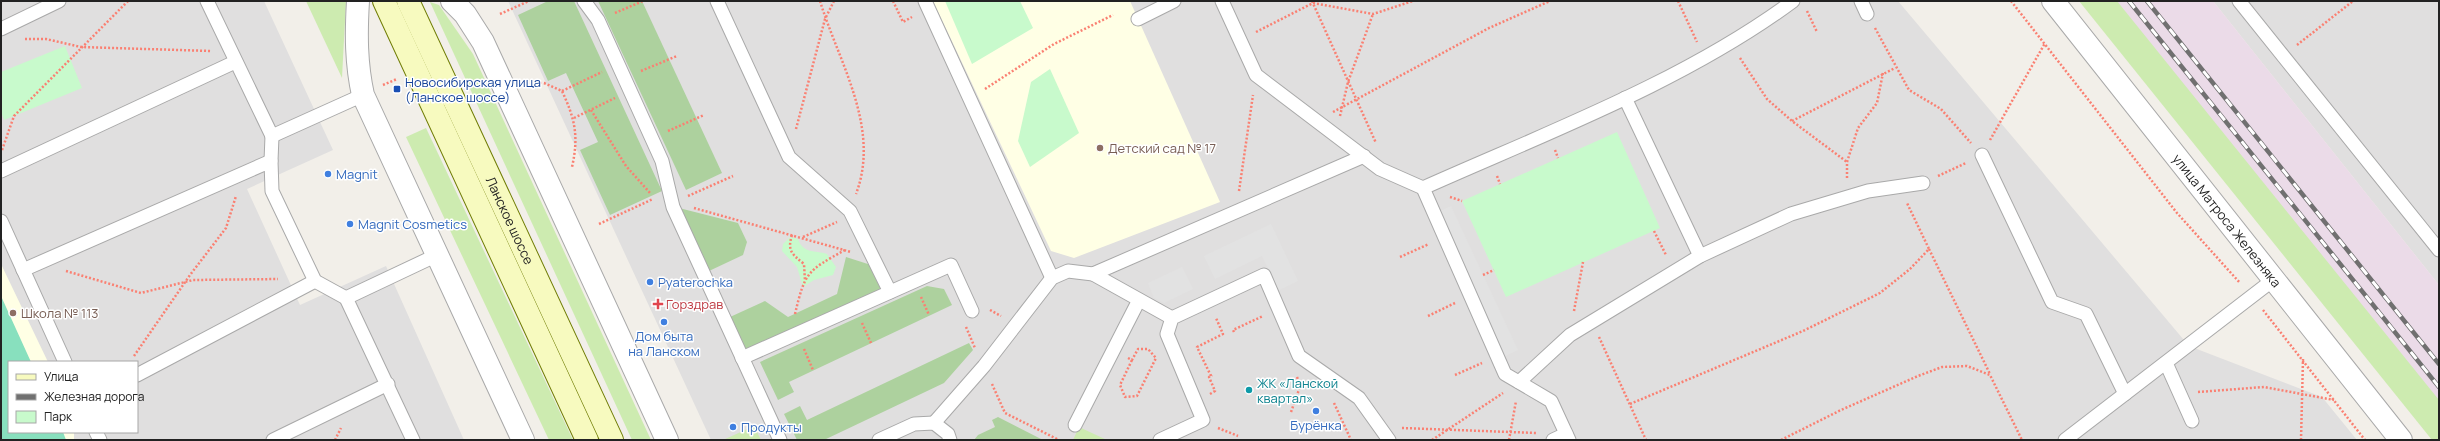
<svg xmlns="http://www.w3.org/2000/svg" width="2440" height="441" viewBox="0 0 2440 441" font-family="Manrope,sans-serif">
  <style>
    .residential { fill: #e0dfdf; fill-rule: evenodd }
    .industrial { fill: #ebdbe8 }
    .education { fill: #ffffe5 }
    .grass { fill: #cdebb0 }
    .forest { fill: #add19e }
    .park { fill: #c8facc }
    .pitch { fill: #88e0be }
    .parking { fill: #e2e2e2 }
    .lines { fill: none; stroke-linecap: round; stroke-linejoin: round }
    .lane-casing { stroke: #a9a9a9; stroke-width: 15 }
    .street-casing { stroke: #a9a9a9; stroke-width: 24 }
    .secondary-casing { stroke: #707d05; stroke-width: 24 }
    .path { stroke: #fa8072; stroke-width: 2.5; stroke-dasharray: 2 2; stroke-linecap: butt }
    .lane { stroke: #fff; stroke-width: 13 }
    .street { stroke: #fff; stroke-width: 22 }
    .secondary { stroke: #f7fabf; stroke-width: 22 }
    .rail-casing { stroke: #707070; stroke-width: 4.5 }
    .rail { stroke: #fff; stroke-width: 3; stroke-dasharray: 9; stroke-linecap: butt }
    .transit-dot { fill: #1a4fb4; stroke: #fff; stroke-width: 1.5 }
    .education-dot { fill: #8d6e63; stroke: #fff; stroke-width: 1.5 }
    .shop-dot { fill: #3f7fe0; stroke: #fff; stroke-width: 1.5 }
    .health-dot { fill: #e0444e; stroke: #fff; stroke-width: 1.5 }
    .culture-dot { fill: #0f9aa8; stroke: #fff; stroke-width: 1.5 }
    .labels { text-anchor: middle; stroke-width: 3; stroke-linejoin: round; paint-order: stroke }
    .transit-label { font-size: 13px; fill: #164399; stroke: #fff; text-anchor: start }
    .education-label { font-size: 13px; fill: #785e54; stroke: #fff; text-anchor: start }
    .shop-label { font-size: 13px; fill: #366cbe; stroke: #fff; text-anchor: start }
    .street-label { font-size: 13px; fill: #222; stroke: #fff }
    .health-label { font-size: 13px; fill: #be3a42; stroke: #fff; text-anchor: start }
    .culture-label { font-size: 13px; fill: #0d838f; stroke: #fff; text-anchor: start }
  </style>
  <rect width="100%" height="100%" fill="#f2efe9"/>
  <g class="residential">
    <path d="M1,1h263l69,149 -86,39 53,116 86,-39 78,174h-463zM9,362h128v70h-128z"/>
    <path d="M508,1h1390l291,345 133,51 35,43h-1646z"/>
    <path d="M2213,1h226v284z"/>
  </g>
  <path class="industrial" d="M2087,1h126l226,284v155z"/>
  <g class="education">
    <path d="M933,1h197l90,201 -146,56 -23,-7z"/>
    <path d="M1,264l47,98h-39v70h65v8h-73z"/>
  </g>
  <g class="grass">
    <path d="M306,1h40l-4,77z"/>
    <path d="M2079,1h38l322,399v40h-7z"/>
    <path d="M430,2l9,3 34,49 178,386h-19z"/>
    <path d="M426,128l147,312h-24l-143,-303z"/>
    <path d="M754,426l7,14h-38z"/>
    <path d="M1079,427l28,13h-34z"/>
  </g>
  <g class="forest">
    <path d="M548,1h26l88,190 -52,24 -30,-65 18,-8 -32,-69 -18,8 -30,-66z"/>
    <path d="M598,1h44l80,172 -36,17z"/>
    <path d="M679,208l59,15 9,19 -4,13 -34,16z"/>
    <path d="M846,257l25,8 12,26 -137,61 -16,-35 35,-16 23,16 49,-23z"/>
    <path d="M927,286l17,3 8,16 -163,77 5,10 -16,8 -18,-38z"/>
    <path d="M969,343l4,7 -29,33 -120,57h-27l-13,-26 16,-8 7,14z"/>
    <path d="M998,417l45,23h-69l4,-5 17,-8 -3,-7z"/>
  </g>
  <g class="park">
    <path d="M945,1h75l13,27 -61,36z"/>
    <path d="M65,46l17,42 -78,32 -3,-8v-40z"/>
    <path d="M1050,69l29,64 -49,34 -12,-26 13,-59z"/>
    <path d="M1617,132l43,96 -154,69 -44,-96z"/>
    <path d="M790,237l8,2c5,15 17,11 29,15l9,13 -3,8 -19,5 -11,7 -6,-20 -15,-16 1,-7z"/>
  </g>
  <path class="pitch" d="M1,296l30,66h-22v70h54l3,8h-65z"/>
  <g class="parking">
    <path d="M1451,206l67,144 -15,7 -67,-144z"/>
    <path d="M1271,224l27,57 -19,9 -17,-34 -47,23 -11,-23z"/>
    <path d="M1182,267l11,22 -29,14 -10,-5 -6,-15z"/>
  </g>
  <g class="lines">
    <g class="lane-casing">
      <g id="lane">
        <path d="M207,1l65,135 91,-41"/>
        <path d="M584,1l14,19 64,141 11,46 107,233"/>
        <path d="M717,1l72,156 61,54 40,81"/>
        <path d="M925,1l127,277"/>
        <path d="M1222,1l34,74 124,94 43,19c123,-55 262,-107 370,-187"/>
        <path d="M1861,1l6,13"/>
        <path d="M2239,1l200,249"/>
        <path d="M1138,19l36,-18"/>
        <path d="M1,29l58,-28"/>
        <path d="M1625,98l75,158"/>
        <path d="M1982,155l70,147 34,12 39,80"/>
        <path d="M271,161l1,-25"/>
        <path d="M1,171l234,-109"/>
        <path d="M1423,188l82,186 46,27 18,39"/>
        <path d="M1,221l64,141"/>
        <path d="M23,270l248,-109 1,30 43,90 31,17"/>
        <path d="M1093,274l79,44"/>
        <path d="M742,358l209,-93 21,46"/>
        <path d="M2166,363l26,58"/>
        <path d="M137,375l178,-94"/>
        <path d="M1519,382l51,-47 130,-79 91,-42 77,-23 55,-8"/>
        <path d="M934,423l50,-57 68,-88 16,-7 25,3 271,-118"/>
        <path d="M1075,425l64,-125"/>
        <path d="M96,432l4,8"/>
        <path d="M273,440l115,-56"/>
        <path d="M413,440l-67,-142 91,-43"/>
        <path d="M879,440l35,-16 20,-1 14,11 2,6"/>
        <path d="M1160,440l43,-20 -36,-86 5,-16 92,-43 35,81 60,42 30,42"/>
        <path d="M1553,440l13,-6"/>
        <path d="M2065,440l208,-160"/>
      </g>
    </g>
    <g class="street-casing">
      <g id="street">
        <path d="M358,1c-2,33 -2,62 5,94l160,345"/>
        <path d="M452,1l13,13 18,28 184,398"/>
        <path id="s1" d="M2053,1l348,439"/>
      </g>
    </g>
    <g class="secondary-casing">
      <g id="secondary">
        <path d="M384,1l203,439"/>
        <path id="s2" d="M408,1l204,439"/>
      </g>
    </g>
    <g class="path">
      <path d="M820,1c19,62 61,127 36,193"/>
      <path d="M893,1l10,21 9,-5"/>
      <path d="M1312,1l64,142"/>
      <path d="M1678,1l19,41"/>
      <path d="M2011,1l166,212 63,70"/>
      <path d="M1807,11l10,21"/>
      <path d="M615,13l28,-12"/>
      <path d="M500,14l29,-13"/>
      <path d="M1875,28l34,62 32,19 30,34"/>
      <path d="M1256,32l57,-29 60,11 40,-13"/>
      <path d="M25,39h21l35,8 130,4"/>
      <path d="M2297,45l56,-44"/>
      <path d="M1740,58l27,41 25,22 55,41"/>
      <path d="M641,71l36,-15"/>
      <path d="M532,82l12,1 18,8c13,28 17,45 10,76"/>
      <path d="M383,85l14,-6"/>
      <path d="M985,89l69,-45 59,-29"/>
      <path d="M562,91l40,-19"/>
      <path d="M591,110l35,56 24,27"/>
      <path d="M1333,112l156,-84 61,-27"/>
      <path d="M1340,116l8,-34 25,-68"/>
      <path d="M574,118l41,-20"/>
      <path d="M1792,121l103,-53"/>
      <path d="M796,129l29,-110 9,-18"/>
      <path d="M668,131l36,-16"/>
      <path d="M1990,140l55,-97"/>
      <path d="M2,150l12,-34 114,-115"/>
      <path d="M1555,150l3,8"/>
      <path d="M1497,176l3,8"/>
      <path d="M1938,176l28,-13"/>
      <path d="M1847,178v-16l11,-34 19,-25 6,-30"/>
      <path d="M1239,191l14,-96"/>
      <path d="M688,196l45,-20"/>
      <path d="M1450,197l12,4"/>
      <path d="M694,208l157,44"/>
      <path d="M599,224l54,-25"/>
      <path d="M1654,231l12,24"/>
      <path d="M792,235c-5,16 0,19 12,29l1,17"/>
      <path d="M803,237l34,-15"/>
      <path d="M1929,249l61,125"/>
      <path d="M1400,257l29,-13"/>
      <path d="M66,271l75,22 52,-13 85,-1"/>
      <path d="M1483,275l11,-5"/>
      <path d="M921,297l8,18"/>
      <path d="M990,310l11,6"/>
      <path d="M2263,310l102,130"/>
      <path d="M1574,311l9,-49"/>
      <path d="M795,314c10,-42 12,-43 50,-64"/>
      <path d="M1428,316l27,-13"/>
      <path d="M862,323l9,20"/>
      <path d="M966,327l9,21"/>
      <path d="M1234,332l-1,-2 30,-14"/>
      <path d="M1599,337l47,103"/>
      <path d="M804,349l9,21"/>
      <path d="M134,356l56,-81 36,-47 10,-32"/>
      <path d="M1128,358l4,2 6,-11h10l8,9 -19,38 -12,1 -5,-12 12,-25"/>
      <path d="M1455,375l27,-12"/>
      <path d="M1211,376l-14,-29 26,-13 -7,-16"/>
      <path d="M1297,377l3,8 6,-2"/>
      <path d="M992,384l13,29 54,27"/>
      <path d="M2198,392l66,-5 70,13"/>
      <path d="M1210,394l5,-3 -6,-14 3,-2"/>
      <path d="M1334,403l17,37"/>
      <path d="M1630,404l173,-73 77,-38 30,-24 19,-20 -22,-46"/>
      <path d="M1291,412l10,-28"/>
      <path d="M1218,428l20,8"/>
      <path d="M1402,428l135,5"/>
      <path d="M335,440l6,-12"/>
      <path d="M1432,440l71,-47"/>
      <path d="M1509,440l7,-39"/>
      <path d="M1781,440l60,-30 77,-34 24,-9 25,-1 23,9 32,65"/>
      <path d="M2301,440l2,-81"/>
    </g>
    <use href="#lane" class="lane"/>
    <use href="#street" class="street"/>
    <use href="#secondary" class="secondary"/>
    <g class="rail-casing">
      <g id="rail">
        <path d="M2129,1l310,386"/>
        <path d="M2147,1l292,363"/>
      </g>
    </g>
    <use href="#rail" class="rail"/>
  </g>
  <rect class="transit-dot" x="393" y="85" width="8" height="8" rx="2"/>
  <g class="education-dot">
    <circle cx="1100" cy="148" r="4"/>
    <circle cx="13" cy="313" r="4"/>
  </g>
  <g class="shop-dot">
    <circle cx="328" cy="174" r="4"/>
    <circle cx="350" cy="224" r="4"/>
    <circle cx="650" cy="282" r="4"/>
    <circle cx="664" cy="322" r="4"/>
    <circle cx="1316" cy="411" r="4"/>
    <circle cx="733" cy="427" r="4"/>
  </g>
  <path class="health-dot" d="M656 298h4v4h4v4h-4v4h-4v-4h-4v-4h4z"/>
  <circle class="culture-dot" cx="1249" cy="390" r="4"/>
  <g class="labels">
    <g class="transit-label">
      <text x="405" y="87">Новосибирская улица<tspan x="405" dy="15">(Ланское шоссе)</tspan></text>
    </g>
    <g class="education-label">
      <text x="1108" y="153">Детский сад № 17</text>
      <text x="21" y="318">Школа № 113</text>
    </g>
    <g class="shop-label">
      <text x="336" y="179">Magnit</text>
      <text x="358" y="229">Magnit Cosmetics</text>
      <text x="658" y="287">Pyaterochka</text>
      <text x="664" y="341" text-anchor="middle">Дом быта<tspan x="664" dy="15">на Ланском</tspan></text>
      <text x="1316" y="430" text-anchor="middle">Бурёнка</text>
      <text x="741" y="432">Продукты</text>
    </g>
    <g class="street-label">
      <text dy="5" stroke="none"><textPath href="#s2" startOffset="242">Ланское шоссе</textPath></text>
      <text dy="5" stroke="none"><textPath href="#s1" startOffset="280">улица Матроса Железняка</textPath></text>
    </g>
    <g class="health-label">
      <text x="666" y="309">Горздрав</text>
    </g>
    <g class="culture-label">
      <text x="1257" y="388">ЖК «Ланской<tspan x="1257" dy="15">квартал»</tspan></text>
    </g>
  </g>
  <rect width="2440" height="441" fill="none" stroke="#222222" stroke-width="4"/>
  <rect x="8" y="361" width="130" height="72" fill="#ffffff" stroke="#a7a7a7"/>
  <rect x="16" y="374" width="20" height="6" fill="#f7fabf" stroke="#a7a7a7"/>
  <text x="44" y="381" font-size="12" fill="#222222">Улица</text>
  <rect x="16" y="394" width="20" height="6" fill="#707070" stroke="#a7a7a7"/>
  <text x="44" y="401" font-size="12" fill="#222222">Железная дорога</text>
  <rect x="16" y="411" width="20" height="12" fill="#c8facc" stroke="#a7a7a7"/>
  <text x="44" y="421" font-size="12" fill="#222222">Парк</text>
</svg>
